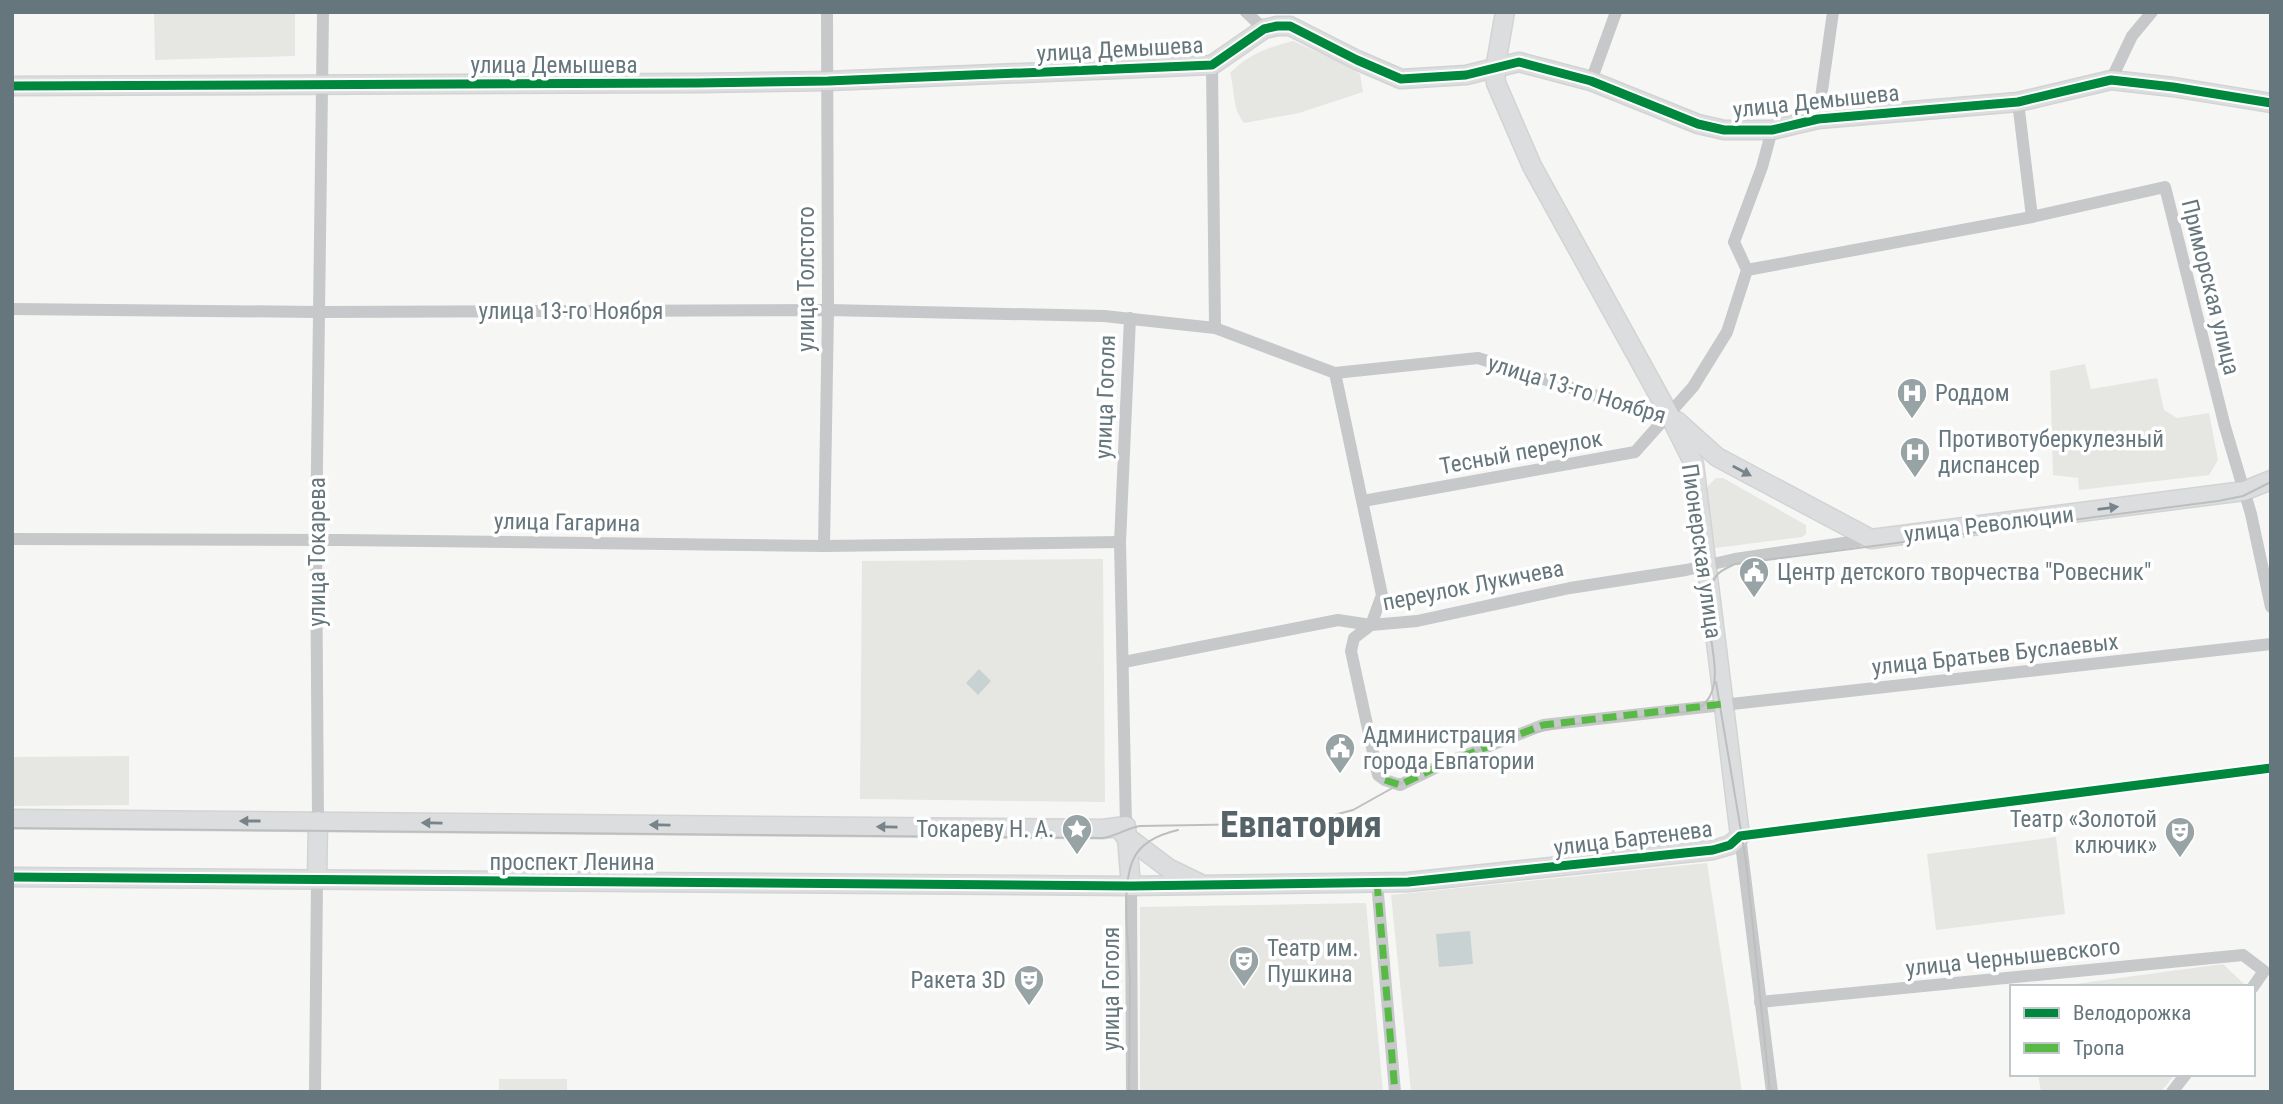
<svg xmlns="http://www.w3.org/2000/svg" width="2283" height="1104" viewBox="0 0 2283 1104" font-family="'Roboto Condensed',sans-serif">
  <style>
    .green { fill: #e6e7e3 }
    .water { fill: #c8d2d3 }
    .lines { fill: none; stroke-linecap: round; stroke-linejoin: round }
    .secondary-casing { stroke: #d2d3d3; stroke-width: 21 }
    .street { stroke: #c6c8c9; stroke-width: 12 }
    .secondary { stroke: #dcddde; stroke-width: 18 }
    .tram { stroke: #bdbfbf; stroke-width: 2 }
    .quiet { stroke: #58b947; stroke-width: 7; stroke-dasharray: 14 7; stroke-linecap: butt }
    .cycleway-casing { stroke: #fff; stroke-width: 13 }
    .cycleway { stroke: #00873e; stroke-width: 9 }
    .oneway { fill: #77858b }
    .labels { text-anchor: middle; stroke-width: 7; stroke-linejoin: round; paint-order: stroke }
    .street-label { font-size: 23px; fill: #65767c; stroke: #fff }
    .poi-label { font-size: 23px; fill: #65767c; stroke: #fff; text-anchor: start }
    .town-label { font-size: 37px; font-weight: bold; fill: #566368; stroke: #fff }
  </style>
  <rect width="100%" height="100%" fill="#f6f6f5"/>
  <g class="green">
    <path d="M154,12h141v44l-140,4z"/>
    <path d="M1293,41l47,21 20,12 3,18 -64,21 -55,10c-12,-15 -9,-32 -14,-50 18,-18 38,-26 63,-32z"/>
    <path d="M2085,364l6,25 66,-11 7,32 13,8 32,-5 9,47 -9,15 -130,15 -1,-12 -25,-3 -3,-104z"/>
    <path d="M1716,478h7l83,47v9l-4,3 -87,11 -9,-60z"/>
    <path d="M1103,559l2,243 -245,-3 2,-238z"/>
    <path d="M129,756v49l-117,1v-49z"/>
    <path d="M2056,837l9,77 -129,16 -9,-76z"/>
    <path d="M1707,863l35,229h-331l-20,-197z"/>
    <path d="M1366,903l17,189h-243v-185z"/>
    <path d="M2223,964l22,21 -2,2h-190z"/>
    <path d="M2038,1074h137l-14,18h-120z"/>
    <rect x="499" y="1079" width="68" height="13"/>
  </g>
  <g class="water">
    <path d="M979,669l12,12 -13,14 -12,-12z"/>
    <path d="M1470,931l3,33 -34,3 -3,-33z"/>
  </g>
  <g class="lines">
    <g class="secondary-casing">
      <g id="secondary">
        <path d="M12,86l685,-3 131,-2 384,-16 52,-36 13,-3h13l67,34 44,19 65,-4 53,-13 72,19 107,43 26,6h48l46,-11 200,-17 93,-22 62,7 98,16"/>
        <path d="M1677,421l40,36 154,82 373,-48 27,-11"/>
        <path d="M12,819l1090,10 24,-3 5,60"/>
        <path d="M1123,834l45,34 31,15"/>
        <path d="M12,877l1119,9 277,-4 305,-32 17,-5 10,-9 -46,-372 -25,-50 -137,-248 -36,-83 -1,-14 10,-57"/>
        <path d="M317,879l1,-58"/>
      </g>
    </g>
    <g class="street">
      <path d="M1246,12l18,17"/>
      <path d="M2111,80l21,-44 20,-24"/>
      <path d="M1591,81l25,-69"/>
      <path d="M2018,102l14,115"/>
      <path d="M1818,119l15,-107"/>
      <path d="M1747,270l285,-53 133,-30 60,240 26,87 20,93"/>
      <path d="M12,309l307,3 509,-2 276,6 111,12 -3,-263"/>
      <path d="M1215,328l120,45 143,-15 172,55 19,1"/>
      <path d="M1335,373l47,222 -11,30 -17,13 -3,13 27,124 7,5 15,5 43,-21 100,-39 728,-81"/>
      <path d="M1363,501l272,-49 58,-65 34,-55 20,-62 -13,-28 28,-75 10,-37"/>
      <path d="M12,539l328,1 484,6 296,-4"/>
      <path d="M824,546l4,-236 -1,-298"/>
      <path d="M1124,662l214,-42 33,5 46,-4 153,-33 116,-18 49,-11 136,-20"/>
      <path d="M318,821l-2,-281 7,-528"/>
      <path d="M1126,826l-6,-284 10,-224"/>
      <path d="M1377,882l18,210"/>
      <path d="M1131,886l1,206"/>
      <path d="M1760,1002l483,-47 21,16 -11,16"/>
      <path d="M315,1092l2,-213"/>
      <path d="M1772,1092l-32,-256 531,-68"/>
      <path d="M2172,1092l14,-18"/>
    </g>
    <use href="#secondary" class="secondary"/>
    <g class="tram">
      <path d="M1716,682l30,179 24,231"/>
      <path d="M12,828l1090,10c14,-1 24,-10 38,-12l118,-2 57,-4 38,-10 70,-39 94,-35 58,-12 111,-12c7,-2 15,-4 20,-10 26,-30 -16,-95 11,-127 4,-5 12,-8 18,-11l483,-63 25,-5 28,-14"/>
      <path d="M1129,1092c0,-38 1,-75 1,-113 -1,-31 -10,-94 4,-121 8,-17 27,-24 44,-28"/>
    </g>
    <g class="quiet">
      <path d="M1385,780l15,5 43,-21 100,-39 180,-21"/>
      <path d="M1377,882l18,210"/>
    </g>
    <g class="cycleway-casing">
      <g id="cycleway">
        <path d="M12,86l685,-3 131,-2 384,-16 52,-36 13,-3h13l67,34 44,19 65,-4 53,-13 72,19 107,43 26,6h48l46,-11 200,-17 93,-22 62,7 98,16"/>
        <path d="M12,877l1119,9 277,-4 305,-32 17,-5 10,-9 531,-68"/>
      </g>
    </g>
    <use href="#cycleway" class="cycleway"/>
  </g>
  <defs><path id="oneway-solid" d="M-6-.8H1V-3.2L6.5 0L1 3.2V.8H-6Z" transform="scale(1.75)"/></defs>
  <g class="oneway">
    <use href="#oneway-solid" transform="translate(1742 471) rotate(28)"/>
    <use href="#oneway-solid" transform="translate(2108 508) rotate(-7)"/>
    <use href="#oneway-solid" transform="translate(250 821) rotate(-180)"/>
    <use href="#oneway-solid" transform="translate(432 823) rotate(-179)"/>
    <use href="#oneway-solid" transform="translate(660 825) rotate(-179)"/>
    <use href="#oneway-solid" transform="translate(887 827) rotate(-179)"/>
  </g>
  <defs>
    <g id="hospital-pin" transform="scale(1.575)"><path d="M0 17L-7.5 6A9.5 9.5 0 1 1 7.5 6Z" fill="#98a3a6" stroke="#fff"/><path d="M-5-5h3v3.5h4V-5h3V5h-3V1.5h-4V5h-3Z" fill="#fff"/></g>
    <g id="civic-pin" transform="scale(1.575)"><path d="M0 17L-7.5 6A9.5 9.5 0 1 1 7.5 6Z" fill="#98a3a6" stroke="#fff"/><path d="M-.6-6.5H3V-4.5H.6V-3L4-1V1h2V6H-6V1h2V-1L-.6-3ZM-1.2 2.5V6h2.4V2.5Z" fill="#fff"/></g>
    <g id="sight-pin" transform="scale(1.575)"><path d="M0 17L-7.5 6A9.5 9.5 0 1 1 7.5 6Z" fill="#98a3a6" stroke="#fff"/><path d="M0-6L1.8-2.2L6-1.7L2.9 1.2L3.7 5.4L0 3.3L-3.7 5.4L-2.9 1.2L-6-1.7L-1.8-2.2Z" fill="#fff"/></g>
    <g id="theatre-pin" transform="scale(1.575)"><path d="M0 17L-7.5 6A9.5 9.5 0 1 1 7.5 6Z" fill="#98a3a6" stroke="#fff"/><path d="M-5-5.5Q0-4 5-5.5V0Q5 5 0 6Q-5 5-5 0ZM-3.3-2.5H-1v1.5H-3.3ZM1-2.5H3.3v1.5H1ZM-2.8 1Q0 5.5 2.8 1Z" fill="#fff"/></g>
  </defs>
  <g fill-rule="evenodd">
    <use href="#hospital-pin" x="1912" y="393"/>
    <use href="#hospital-pin" x="1915" y="452"/>
    <use href="#civic-pin" x="1754" y="572"/>
    <use href="#civic-pin" x="1340" y="748"/>
    <use href="#sight-pin" x="1077" y="829"/>
    <use href="#theatre-pin" x="2180" y="832"/>
    <use href="#theatre-pin" x="1244" y="961"/>
    <use href="#theatre-pin" x="1029" y="980"/>
  </g>
  <g class="labels">
    <g class="street-label">
      <text transform="translate(1120 49) rotate(-3)" y="8">улица Демышева</text>
      <text x="554" y="73">улица Демышева</text>
      <text transform="translate(1816 101) rotate(-6)" y="8">улица Демышева</text>
      <text transform="translate(806 279) rotate(-90)" y="8">улица Толстого</text>
      <text transform="translate(2211 287) rotate(76)" y="8">Приморская улица</text>
      <text x="571" y="319">улица 13-го Ноября</text>
      <text transform="translate(1577 389) rotate(17)" y="8">улица 13-го Ноября</text>
      <text transform="translate(1105 397) rotate(-88)" y="8">улица Гоголя</text>
      <text transform="translate(1521 452) rotate(-10)" y="8">Тесный переулок</text>
      <text transform="translate(567 522) rotate(1)" y="8">улица Гагарина</text>
      <text transform="translate(1989 524) rotate(-7)" y="8">улица Революции</text>
      <text transform="translate(1702 551) rotate(82)" y="8">Пионерская улица</text>
      <text transform="translate(317 552) rotate(-90)" y="8">улица Токарева</text>
      <text transform="translate(1473 585) rotate(-11)" y="8">переулок Лукичева</text>
      <text transform="translate(1995 654) rotate(-6)" y="8">улица Братьев Буслаевых</text>
      <text transform="translate(1633 838) rotate(-7)" y="8">улица Бартенева</text>
      <text x="572" y="870">проспект Ленина</text>
      <text transform="translate(2013 957) rotate(-6)" y="8">улица Чернышевского</text>
      <text transform="translate(1111 989) rotate(-90)" y="8">улица Гоголя</text>
    </g>
    <g class="poi-label">
      <text x="1935" y="401">Роддом</text>
      <text x="1938" y="447">Противотуберкулезный<tspan x="1938" dy="26">диспансер</tspan></text>
      <text x="1777" y="580">Центр детского творчества "Ровесник"</text>
      <text x="1363" y="743">Администрация<tspan x="1363" dy="26">города Евпатории</tspan></text>
      <text x="2157" y="827" text-anchor="end">Театр «Золотой<tspan x="2157" dy="26">ключик»</tspan></text>
      <text x="1054" y="837" text-anchor="end">Токареву Н. А.</text>
      <text x="1267" y="956">Театр им.<tspan x="1267" dy="26">Пушкина</tspan></text>
      <text x="1006" y="988" text-anchor="end">Ракета 3D</text>
    </g>
    <g class="town-label">
      <text x="1301" y="837">Евпатория</text>
    </g>
  </g>
  <rect width="2283" height="1104" fill="none" stroke="#65767c" stroke-width="28"/>
  <rect x="2010" y="985" width="245" height="91" fill="#ffffff" stroke="#c1c8cb" stroke-width="2"/>
  <rect x="2024" y="1008" width="35" height="10" fill="#00873e" stroke="#c1c8cb" stroke-width="2"/>
  <text x="2073" y="1020" font-size="21" fill="#65767c">Велодорожка</text>
  <rect x="2024" y="1043" width="35" height="10" fill="#58b947" stroke="#c1c8cb" stroke-width="2"/>
  <text x="2073" y="1055" font-size="21" fill="#65767c">Тропа</text>
</svg>
